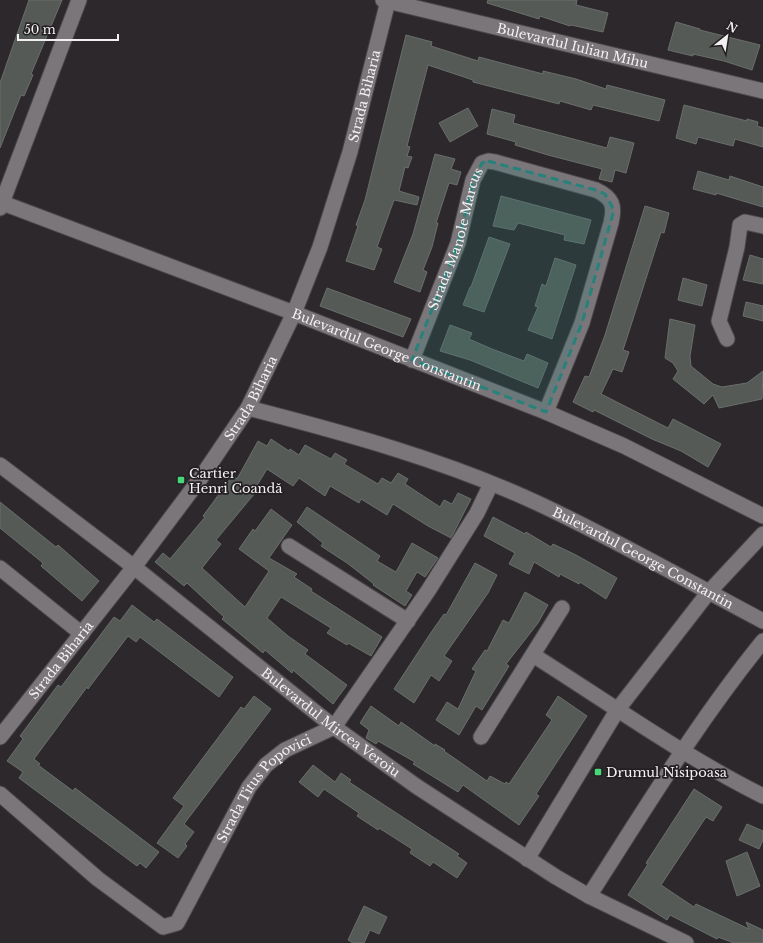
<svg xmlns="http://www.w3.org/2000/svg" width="763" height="943" viewBox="0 0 763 943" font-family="'Libre Baskerville',serif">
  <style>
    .building { fill: #555a56; stroke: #6a6f6b }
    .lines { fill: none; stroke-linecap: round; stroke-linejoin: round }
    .street-casing { stroke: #4a4749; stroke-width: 17 }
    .street { stroke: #7b767a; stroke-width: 15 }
    .marked { fill: #26827b; fill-opacity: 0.2; stroke: #26827b; stroke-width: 3; stroke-dasharray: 8 5; stroke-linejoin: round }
    .poi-dot { fill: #48d778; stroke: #231f22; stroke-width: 1.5 }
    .labels { text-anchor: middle; stroke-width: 3.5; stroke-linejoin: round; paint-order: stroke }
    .street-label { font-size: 13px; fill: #f3f0f2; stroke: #231f22 }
    .poi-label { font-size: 13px; fill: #f3f0f2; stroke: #231f22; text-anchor: start }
  </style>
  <rect width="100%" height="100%" fill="#2d282c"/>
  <g class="building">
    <path d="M29,0h33l-31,74 2,1 -9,21 -3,-1 -21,53v-65z"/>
    <path d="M488,0h89l-1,5 32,8 -5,19 -32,-7 -1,1 -30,-10 -1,3 -52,-16z"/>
    <path d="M676,22l24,7v1l60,15 -8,25 -28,-9 -31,-7v2l-25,-6z"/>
    <path d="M406,35l26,7 -1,4 47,15 1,-4 64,17v-3l33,8 30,10 1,-4 58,15 -6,21 -66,-16 -2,5 -31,-9 -1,3 -86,-22v-2l-45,-15 -21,81 3,1 -3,9 5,1 -4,11 -3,-1 -6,24 20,6 -2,8 -23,-5 -17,47 5,2 -8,21 -28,-9 12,-35 -2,-1 9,-25z"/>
    <path d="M684,105l63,16v-2l11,3 -1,4 6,2v19l-28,-8 -2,7 -35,-9 -2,7 -20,-6z"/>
    <path d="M468,108l10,18 -28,16 -11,-19z"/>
    <path d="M492,109l23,6 -2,8 94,25 3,-11 24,6 -8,30 -11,-3 -3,12 -13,-3 3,-10 -54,-14 -33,-10 1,-3 -29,-8z"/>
    <path d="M435,154l20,5 -4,10 10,3 -4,13 -8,-2 -13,40h2l-6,24 -9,23 4,2 -7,20 -26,-10 19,-48z"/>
    <path d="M698,171l31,9 1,-4 33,11v20l-47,-14v2l-23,-6z"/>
    <path d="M501,196l90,24 -7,24 -20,-4 1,-5 -47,-12 -4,7 -21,-4z"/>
    <path d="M645,206l24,7 -5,20 -3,-1 -38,118 6,2 -7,20 -9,-3 -12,25 67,34 5,-9 48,25 -13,23 -27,-16 -29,-12 -58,-29 -1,2 -20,-10 12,-26 4,1 16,-42z"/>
    <path d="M489,237l21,7 -26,68 -21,-7 7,-18h1z"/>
    <path d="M750,255l13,4v25l-20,-4z"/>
    <path d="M555,258l21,7 -24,74 -24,-9 10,-23 -3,-1 7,-22 4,2z"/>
    <path d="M683,278l24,7 -5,21 -24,-6z"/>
    <path d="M327,288l84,31 -8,18 -83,-31z"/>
    <path d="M746,302l17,4v15l-20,-5z"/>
    <path d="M670,319l25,6 -5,31 1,10 22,18 9,3 25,-4 16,-12 -1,28 -43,9 -6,-13 -9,9 -31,-25 5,-8 -5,-8 -8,-5z"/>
    <path d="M450,325l22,8 -3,6 23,10 32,12 3,-7 21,9 -10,25 -68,-28 -30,-9z"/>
    <path d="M271,439l18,12 1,-2 9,6 6,-10 26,14 4,-6 12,7 -3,4 34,20 4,-6 9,5 7,-10 10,6 -3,5 35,23 4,-7 8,4 6,-11 13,6 -20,39 -23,-12 -35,-22 -6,11 -26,-16 -2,4 -29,-17 -5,10 -26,-18 -6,8 -26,-17 -14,23 2,1 -39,47 5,4 -19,24 43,39 24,-36 -30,-22 14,-20 2,2 16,-22 21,16 -23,33 28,16 -3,3 18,12 -1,2 71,46 -11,19 -23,-13 -1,2 -20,-12 4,-5 -50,-31 -14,21 21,18 20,14 -3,4 42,31 -14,19 -40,-34 -1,3 -27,-23 -2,3 -41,-34 2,-2 -37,-34 -3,3 -29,-24 8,-9 7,6 35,-42 -2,-1 30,-41 4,4 21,-38 9,5z"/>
    <path d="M0,502l56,45 2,-2 41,36 -17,20 -41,-35 2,-3 -43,-35z"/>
    <path d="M307,507l73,49 -3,5 19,11 16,-29 26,15 -13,19 -8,-5 -11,19 6,4 -7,11 -32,-21 1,-1 -27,-21 -26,-17 2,-3 -26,-21z"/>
    <path d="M493,517l32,17 1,-2 25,15 2,-3 23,11 41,23 -11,21 -26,-17 -1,2 -19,-10 -1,3 -25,-15 -5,12 -20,-10 6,-11 -31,-17z"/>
    <path d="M475,563l22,12 -9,18 -44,63 8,5 -13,20 -8,-6 -17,28 -20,-14 36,-55 14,-20 2,1z"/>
    <path d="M525,592l23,13 -10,18 -32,41 3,2 -27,44 -6,-4 -17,29 -23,-15 11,-18 11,7 18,-38 -4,-2 13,-19 2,1 16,-31 6,3z"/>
    <path d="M132,605l22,17 3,-3 76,58 -14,20 -79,-60 -4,5 -8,-6 -40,53 -1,-2 -53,72 6,5 -2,1 35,26 2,-3 84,64 -13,16 -6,-5 -3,3 -118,-88 4,-6 -16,-11 16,-22 -3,-3 38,-51 3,2 53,-70 6,4z"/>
    <path d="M254,696l17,13 -87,115 10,8 -9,12 2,2 -9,12 -21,-15 27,-37 -11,-8 68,-91 3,2z"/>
    <path d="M558,696l29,20 -51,78 3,2 -20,29 -56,-40 -5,7 -45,-28 2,-2 -37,-21 -2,3 -10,-6 3,-8 -9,-7 11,-17 28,20 2,-4 34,24v-2l10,6 -1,1 43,30 3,-5 15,8 1,-2 3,2 43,-64 -6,-5z"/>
    <path d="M313,765l22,17 6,-9 10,7 -2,2 110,72 -2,2 10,7 -10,15 -24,-16 -3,4 -20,-13 2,-4 -33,-21 -1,2 -21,-14 2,-3 -35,-24 -6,8 -19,-15z"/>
    <path d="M694,789l28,18 -9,14 -7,-4 -45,68 33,22 2,-3 53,25 -3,-7 17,8v13h-29l-16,-6 -1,2 -47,-24 -3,5 -39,-25 20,-31 -2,-1z"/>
    <path d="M747,824l16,7v9l-4,9 -20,-9z"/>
    <path d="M747,852l13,34 -23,10 -11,-35z"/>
    <path d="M364,906l23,11 -8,17 -9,-4 -6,13h-11l-5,-3z"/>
  </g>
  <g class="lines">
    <g class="street-casing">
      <g id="street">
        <path id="s1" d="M383,0l380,91"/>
        <path id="s2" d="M0,202l294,111 252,99 78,34 139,70"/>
        <path d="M0,208l79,-208"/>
        <path d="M727,339l-8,-18 18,-74 3,-22 5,-3 18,4"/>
        <path id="s3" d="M412,360l46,-117 15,-63 9,-17 6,-2 7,1 101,28c17,8 19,16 15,33l-29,100 -36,89"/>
        <path id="s4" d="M248,408c97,25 196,52 287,94 78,36 152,79 228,119"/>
        <path id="s5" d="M0,465l134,102 200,160 82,59 140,91 33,19 97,47"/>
        <path d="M289,546l119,75"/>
        <path d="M0,568l82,66"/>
        <path d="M533,655c76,48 150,101 230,141"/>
        <path id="s6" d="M0,737l134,-170 66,-88 48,-71 46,-95 26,-66 30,-95 38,-151"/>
        <path d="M481,737l81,-129"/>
        <path id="s7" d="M0,794l98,85 65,48 14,-4 72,-136 17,-22 19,-15 49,-23 94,-136 49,-78 14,-29"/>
        <path d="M527,859l91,-150 90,-116 55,-59"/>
        <path d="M589,896c56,-87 109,-175 174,-255"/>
      </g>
    </g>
    <use href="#street" class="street"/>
  </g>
  <path class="marked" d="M488,161l108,29 9,4 9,16 -32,113 -36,89 -134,-52 46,-117 15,-63 9,-17z"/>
  <g class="poi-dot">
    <rect x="177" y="476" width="8" height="8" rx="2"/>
    <rect x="594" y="768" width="8" height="8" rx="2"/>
  </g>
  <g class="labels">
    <g class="street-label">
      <text dy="5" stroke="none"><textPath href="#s1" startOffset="195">Bulevardul Iulian Mihu</textPath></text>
      <text dy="5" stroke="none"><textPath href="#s6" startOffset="746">Strada Biharia</textPath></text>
      <text dy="5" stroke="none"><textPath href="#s3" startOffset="129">Strada Manole Marcus</textPath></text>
      <text dy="5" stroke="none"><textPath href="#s2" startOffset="414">Bulevardul George Constantin</textPath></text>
      <text dy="5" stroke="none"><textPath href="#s6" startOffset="422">Strada Biharia</textPath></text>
      <text dy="5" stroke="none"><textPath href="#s4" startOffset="424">Bulevardul George Constantin</textPath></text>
      <text dy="5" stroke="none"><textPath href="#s6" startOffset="98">Strada Biharia</textPath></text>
      <text dy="5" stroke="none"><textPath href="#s5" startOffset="419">Bulevardul Mircea Veroiu</textPath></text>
      <text dy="5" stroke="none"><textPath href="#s7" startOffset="388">Strada Titus Popovici</textPath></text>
    </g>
    <g class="poi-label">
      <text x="189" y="478">Cartier<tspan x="189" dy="15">Henri Coandă</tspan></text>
      <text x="606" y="777">Drumul Nisipoasa</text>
    </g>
  </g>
  <g transform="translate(727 36) rotate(30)" stroke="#231f22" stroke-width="3" paint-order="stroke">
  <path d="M0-3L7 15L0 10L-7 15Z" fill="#f3f0f2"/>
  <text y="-6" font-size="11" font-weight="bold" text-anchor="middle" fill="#f3f0f2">N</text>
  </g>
  <path d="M18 34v6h100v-6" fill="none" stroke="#f3f0f2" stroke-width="2"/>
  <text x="24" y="34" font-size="12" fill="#f3f0f2" stroke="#231f22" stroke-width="3" paint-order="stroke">50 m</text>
</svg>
